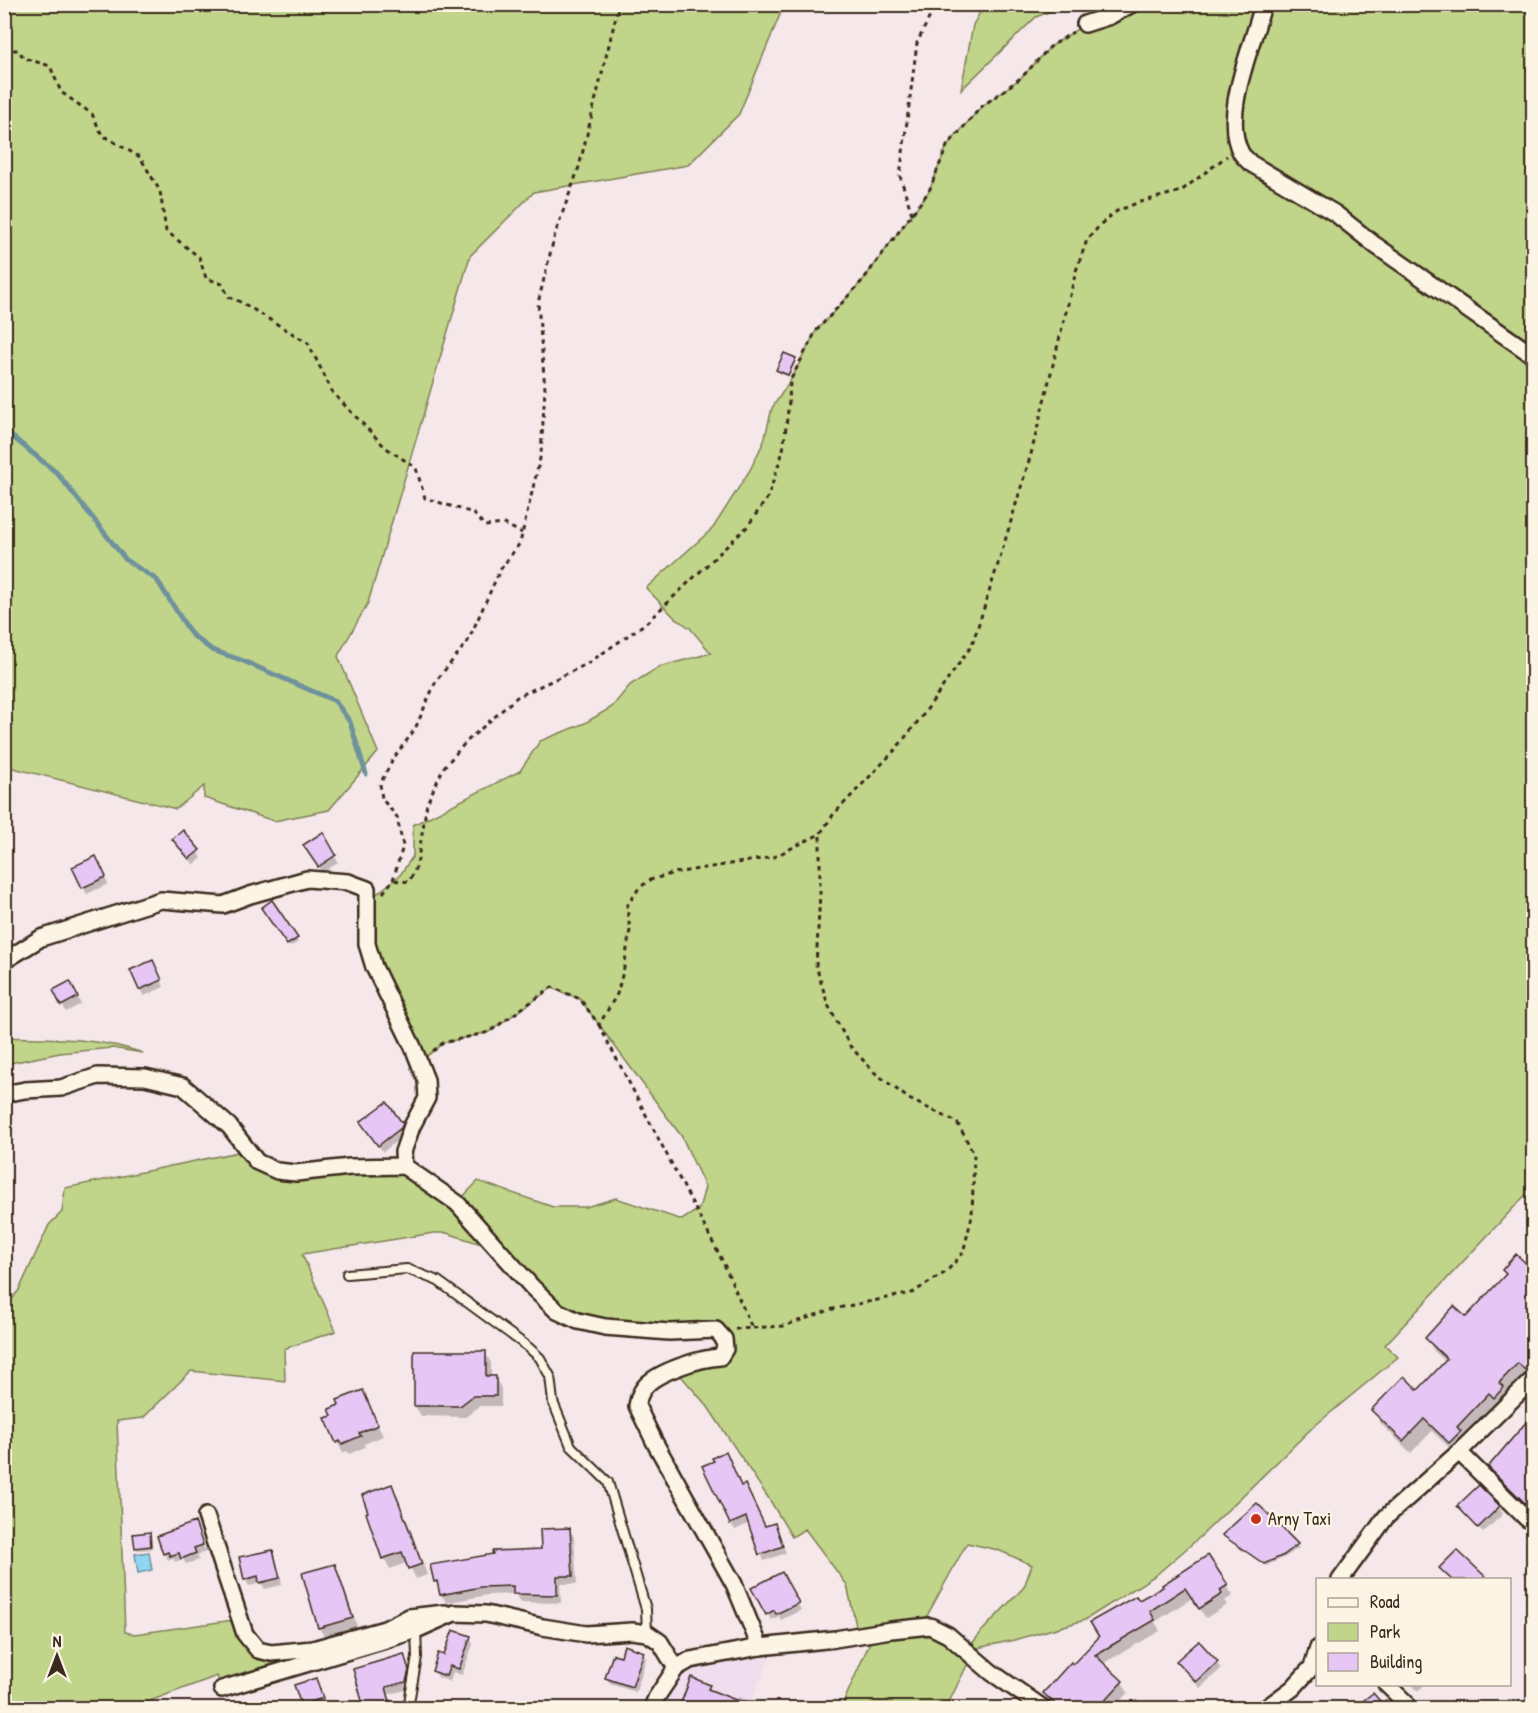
<svg xmlns="http://www.w3.org/2000/svg" width="1538" height="1713" viewBox="0 0 1538 1713" font-family="'Patrick Hand',sans-serif">
  <style>
    .built { fill: #f0dded }
    .green { fill: #c0d48a; stroke: #7e7f54; stroke-width: 1.5; fill-rule: evenodd }
    .water { fill: #90d6f2; stroke: #6e919d; stroke-width: 1.5 }
    .shadow { fill: #0003 }
    .lines { fill: none; stroke-linecap: round; stroke-linejoin: round }
    .stream { stroke: #6e919d; stroke-width: 5 }
    .building { fill: #e6c6f4; stroke: #3b2a1e; stroke-width: 1.5 }
    .service-casing { stroke: #3b2a1e; stroke-width: 12 }
    .minor-casing { stroke: #3b2a1e; stroke-width: 20 }
    .path { stroke: #3b2a1e; stroke-width: 3; stroke-dasharray: 4.5 4.5; stroke-linecap: butt }
    .service { stroke: #fcf5e5; stroke-width: 8 }
    .minor { stroke: #fcf5e5; stroke-width: 15 }
    .poi-dot { fill: #c8321e; stroke: #fcf5e5; stroke-width: 2 }
    .labels { text-anchor: middle; stroke-width: 4.5; stroke-linejoin: round; paint-order: stroke }
    .poi-label { font-size: 18px; fill: #3b2a1e; stroke: #fcf5e5; text-anchor: start }
  </style>
  <rect width="100%" height="100%" fill="#f5e7ea"/>
  <filter id="ink" filterUnits="userSpaceOnUse"><feTurbulence type="fractalNoise" baseFrequency=".0167" numOctaves="2"/><feDisplacementMap in="SourceGraphic" scale="12" xChannelSelector="R" yChannelSelector="G"/><feConvolveMatrix kernelMatrix="1 2 1 2 8 2 1 2 1" color-interpolation-filters="sRGB"/></filter>
  <g filter="url(#ink)">
    <path class="built" d="M775,1645l-27,63h-96l24,-40z"/>
    <g class="green">
      <path d="M5,4l779,1 -45,109 -51,51 -154,27 -64,64 -102,347 -30,53 40,96 -49,58 -55,11 -70,-23v-12l-28,23 -171,-43z"/>
      <path d="M984,5h81l-29,12 -75,73 12,-65z"/>
      <path d="M1132,5h401v1182l-148,158 13,12 -86,71 -112,109 -44,38 -71,45 -71,20 -46,10 4,5 -26,53h-105l33,-75 -16,2 -11,-50 -42,-56 -13,8 -21,-35 -63,-95 -34,-39 46,-11 3,-18 -145,-18 -81,-72 -50,-16h-13l-132,21 34,77 -52,18 1,32 -94,-10 -48,47 -26,3 8,211 10,2 105,-15 18,30h55v13l-91,27 -5,-13 -86,32h-126l-1,-404 3,1 12,-15 30,-65 13,-13 3,-24 173,-36 6,-7 34,26 126,-5 53,37 21,-22 75,26h33l30,-9 66,22 17,-11 6,-22 -23,-50 -102,-138 -28,-11 -63,44 -46,11 -23,19 -46,-95 -6,-66 32,-26 13,-19v-31l107,-54 20,-30 45,-18 27,-16 18,-22 29,-18 52,-14 -21,-25 -15,-10 -29,-30 67,-60 37,-58 14,-29 8,-33 18,-27 26,-50 47,-51 66,-89 18,-45 34,-39 41,-30 28,-30 35,-23zM967,1543l31,7 34,15 -8,22 -42,44 -15,19 -45,-25z"/>
      <path d="M4,1037c46,2 95,0 139,16l-31,-5 -52,5 -55,11z"/>
    </g>
    <path class="water" d="M149,1552l3,18 -14,3 -3,-19z"/>
    <g class="shadow">
      <path d="M795,359l1,3 -7,15 -10,-4 -1,-3z"/>
      <path d="M183,832l19,26 -8,7 -16,-20z"/>
      <path d="M323,834l15,28 -15,11 -14,-21z"/>
      <path d="M99,864l9,20 -21,10 -4,-7z"/>
      <path d="M271,902l27,40 -8,5 -27,-39z"/>
      <path d="M156,968l8,19 -20,9 -4,-7z"/>
      <path d="M69,983l12,21 -15,8 -11,-22z"/>
      <path d="M401,1124l4,7 -1,4 -21,17 -17,-24z"/>
      <path d="M1517,1256l17,16v110l-8,-7 -68,81 -26,-25 -21,22 -30,-29 -8,-14 45,-18 28,-30 -12,-11 -7,-13 39,-19 41,-44z"/>
      <path d="M485,1352l6,11v15h4l6,10v18h-22l-13,11 -45,-1 -6,-10z"/>
      <path d="M362,1391l21,45 -19,8 1,3 -16,7 -2,-3 -4,2 -6,-11 -3,-25z"/>
      <path d="M1534,1416v98l-1,1 -36,-35 -7,-13z"/>
      <path d="M391,1486l20,44 16,45 -11,4 -8,-17 -18,7 -6,-11z"/>
      <path d="M1479,1487l20,20 4,7 -20,19 -20,-20 -4,-6z"/>
      <path d="M741,1488l24,40 9,-3 12,28 -22,8 -14,-38 -15,7 -4,-7z"/>
      <path d="M1257,1505l42,43 -14,9 -19,9 -43,-31z"/>
      <path d="M194,1524l12,28 -9,3 2,5 -13,4 -3,-5 -8,3 -2,-4 -5,2 -4,-7z"/>
      <path d="M569,1529l5,8 3,47h-17l1,19 -41,-1 -5,-8 -28,1 -41,8 -11,-22 108,-30z"/>
      <path d="M149,1534l3,15 -14,1 -2,-3z"/>
      <path d="M273,1551l3,7 6,27 -17,4 -4,-6 -12,3 -4,-7z"/>
      <path d="M1534,1563v23l-11,-14z"/>
      <path d="M334,1566l6,10 18,53 -33,9 -6,-10 -15,-54z"/>
      <path d="M782,1574l19,36 -20,10 -2,-4 -8,4 -18,-31z"/>
      <path d="M1227,1586l6,10 -9,5 3,4 -21,13 -14,-20 -37,24 5,9 -58,33 20,18 6,11 -15,15h-57l-6,-5 -6,-10 94,-91 27,-14z"/>
      <path d="M470,1637l3,7 -11,31 -9,-3 -3,10 -12,-5 -4,-7 11,-13z"/>
      <path d="M643,1653l3,6 -10,33 -26,-8 -3,-6z"/>
      <path d="M404,1656l8,22 -2,11 -21,5 3,14h-26l-12,-38z"/>
      <path d="M1178,1661l39,2 4,6 -21,19z"/>
      <path d="M692,1679l17,7 3,6 24,9 2,-4 13,5 3,6h-73z"/>
      <path d="M315,1680l10,25 -10,3h-11l-8,-22z"/>
      <path d="M1411,1684h14l-7,7z"/>
    </g>
    <g class="lines">
      <path class="stream" d="M4,430l53,43 69,87 31,20 34,54 21,16 29,10 94,41 15,21 16,52"/>
    </g>
    <g class="building">
      <path d="M784,353l12,5 -8,17 -12,-5z"/>
      <path d="M183,830l17,20 -11,9 -17,-20z"/>
      <path d="M323,832l13,23 -18,12 -15,-22z"/>
      <path d="M96,856l10,21 -24,11 -10,-21z"/>
      <path d="M272,900l26,38 -11,7 -26,-37z"/>
      <path d="M153,960l9,20 -23,10 -9,-20z"/>
      <path d="M70,981l8,16 -17,9 -8,-16z"/>
      <path d="M387,1102l16,22 -2,4 -23,18 -18,-24z"/>
      <path d="M1516,1254l17,16v91l-8,9 -7,-7 -19,20 5,4 -10,11 -5,-5 -32,34 4,4 -12,12 -25,-24 -21,22 -32,-31 33,-34 14,14 29,-31 -22,-21 29,-32 12,11 40,-43 -4,-4z"/>
      <path d="M414,1351h72v25h10v20h-23l-13,10h-46z"/>
      <path d="M363,1390l15,35 -19,8 2,3 -19,8 -2,-3 -4,2 -11,-25 7,-2 -3,-7 10,-4 -2,-5z"/>
      <path d="M1533,1414v79l-8,10 -37,-36z"/>
      <path d="M726,1451l15,35 4,-2 20,42 10,-3 8,23 -24,9 -13,-38 -16,7 -28,-58 12,-5 -2,-3z"/>
      <path d="M392,1484l30,80 -14,5 -6,-17 -20,7 -16,-46 2,-1 -6,-17z"/>
      <path d="M1479,1485l21,21 -22,22 -21,-22z"/>
      <path d="M1257,1503l41,41 -14,11 -20,9 -42,-29z"/>
      <path d="M195,1522l8,23 -9,3 2,5 -15,6 -2,-6 -9,3 -2,-4 -5,2 -6,-18z"/>
      <path d="M570,1528l3,48h-16v19l-44,-1v-8l-32,1 -41,8 -3,-14 -3,1 -4,-17 63,-11 -1,-3 49,-2 -1,-20z"/>
      <path d="M150,1532l1,14 -16,2 -2,-14z"/>
      <path d="M273,1550l7,28 -21,5 -1,-7 -14,4 -5,-23z"/>
      <path d="M1457,1550l32,30h-37l-13,-12z"/>
      <path d="M1208,1555l20,30 -8,5 2,4 -23,15 -14,-21 -35,23 5,9 -60,35 28,26 -25,27h-38l-17,-15 28,-31 2,2 26,-27 -9,-15 46,-26 3,4 24,-13 -1,-2z"/>
      <path d="M335,1564l18,54 -35,10 -16,-55z"/>
      <path d="M782,1572l17,31 -23,11 -2,-4 -8,5 -15,-27z"/>
      <path d="M453,1630l18,6 -12,33 -9,-3 -4,10 -14,-5 6,-18 6,2z"/>
      <path d="M1199,1641l19,21 -22,20 -20,-21z"/>
      <path d="M624,1645l20,7 -12,35 -27,-9 8,-24 8,2z"/>
      <path d="M404,1654l5,16 -3,12 -20,5 4,15 -26,6 -11,-39z"/>
      <path d="M691,1677l19,8 -2,4 48,19h-77z"/>
      <path d="M316,1678l7,20 -22,7 -7,-20z"/>
      <path d="M1373,1693l13,15h-32z"/>
    </g>
    <g class="lines">
      <g class="service-casing">
        <g id="service">
          <path d="M347,1274l60,-5 31,12 90,66 12,11 10,18 3,26 18,44 37,36 38,127 1,24"/>
          <path d="M408,1708l9,-51 -1,-27"/>
        </g>
      </g>
      <g class="minor-casing">
        <g id="minor">
          <path d="M1263,4c-9,40 -43,110 -22,149 2,4 7,7 9,10l86,51 39,31 159,111"/>
          <path d="M1085,24l25,-8 22,-12"/>
          <path d="M4,961l37,-23 120,-38 62,5 27,-10 57,-16 41,3 19,7v55l7,23 39,80 13,33 1,18 -15,28 -9,26 1,14"/>
          <path d="M4,1094l21,-4 36,-2 37,-12 47,1 38,9 46,40 28,36 20,9 19,2 54,-6 54,-1 53,37 75,84 25,24 21,10 27,6 64,5 47,-2 8,9 1,10 -5,8c-19,1 -65,15 -76,31 -4,5 -6,12 -7,18l18,37 79,141 26,63"/>
          <path d="M1459,1452l68,67"/>
          <path d="M206,1516l39,118 13,16 13,3 42,-4 72,-20 24,-12 36,-4"/>
          <path d="M1340,1580l46,-63 73,-65 75,-74"/>
          <path d="M1386,1684l19,18 2,6"/>
          <path d="M222,1689l157,-47 37,-12 38,-17 32,1 57,13 43,7 46,-3 15,2 13,9 16,26"/>
          <path d="M652,1708l4,-10 20,-30 14,-8 70,-13 75,-8 56,-9 39,-4 18,9 43,37 52,36"/>
          <path d="M1266,1708l27,-20 19,-21 6,-19"/>
        </g>
      </g>
      <g class="path">
        <path d="M4,50h14l6,8 26,8 11,26 31,22 10,21 38,22 20,34 6,40 33,26 7,21 16,6 7,13 12,5 67,41 25,50 52,54 31,21 9,30 48,15 12,13 19,-2 18,9"/>
        <path d="M912,214l-12,-38 17,-133 19,-39"/>
        <path d="M393,880l10,-34 -6,-29 -15,-18 -2,-15 13,-25 22,-30 21,-48 32,-40 32,-71 20,-27 21,-89 4,-65 -7,-86 17,-69 24,-67 40,-163"/>
        <path d="M383,893l10,-13 16,2 8,-17 10,-62 17,-36 22,-25 51,-45 70,-33 59,-41 101,-96 21,-30 15,-46 6,-49 1,-21 26,-50 47,-51 66,-89 18,-45 34,-39 41,-30 28,-30 23,-15"/>
        <path d="M599,1025l124,237 29,66"/>
        <path d="M433,1051l10,-8 46,-11 63,-45 28,12 19,26 18,-31 7,-26 6,-38 -3,-24 12,-18 11,-8 24,-7 100,-16 46,-23 13,-19 62,-65 28,-35 49,-70 27,-84 32,-107 45,-183 11,-31 15,-17 15,-12 20,-8 44,-12 46,-35"/>
        <path d="M735,1329l49,-3 49,-17 79,-16 34,-21 17,-19 9,-37 2,-62 -17,-32 -48,-23 -35,-27 -24,-26 -22,-41 -12,-39 4,-73v-59"/>
      </g>
      <use href="#service" class="service"/>
      <use href="#minor" class="minor"/>
    </g>
  </g>
  <circle class="poi-dot" cx="1256" cy="1519" r="6"/>
  <g class="labels">
    <g class="poi-label">
      <text x="1268" y="1525">Arny Taxi</text>
    </g>
  </g>
  <rect width="1538" height="1713" fill="none" stroke="#fcf5e5" stroke-width="24"/>
  <rect x="12" y="12" width="1514" height="1689" fill="none" stroke="#3b2a1e" stroke-width="2" filter="url(#ink)"/>
  <rect x="1316" y="1578" width="195" height="108" fill="#fcf5e5" stroke="#afa495" stroke-width="1.5"/>
  <rect x="1328" y="1598" width="30" height="9" fill="#fcf5e5" stroke="#afa495" stroke-width="1.5"/>
  <text x="1370" y="1608" font-size="18" fill="#3b2a1e">Road</text>
  <rect x="1328" y="1623" width="30" height="18" fill="#c0d48a" stroke="#afa495" stroke-width="1.5"/>
  <text x="1370" y="1638" font-size="18" fill="#3b2a1e">Park</text>
  <rect x="1328" y="1653" width="30" height="18" fill="#e6c6f4" stroke="#afa495" stroke-width="1.5"/>
  <text x="1370" y="1668" font-size="18" fill="#3b2a1e">Building</text>
  <g transform="translate(57 1656)" stroke="#fcf5e5" stroke-width="4.5" paint-order="stroke">
  <path d="M0-4.5L10 22L0 15L-10 22Z" fill="#3b2a1e"/>
  <text y="-9" font-size="16" font-weight="bold" text-anchor="middle" fill="#3b2a1e">N</text>
  </g>
</svg>
